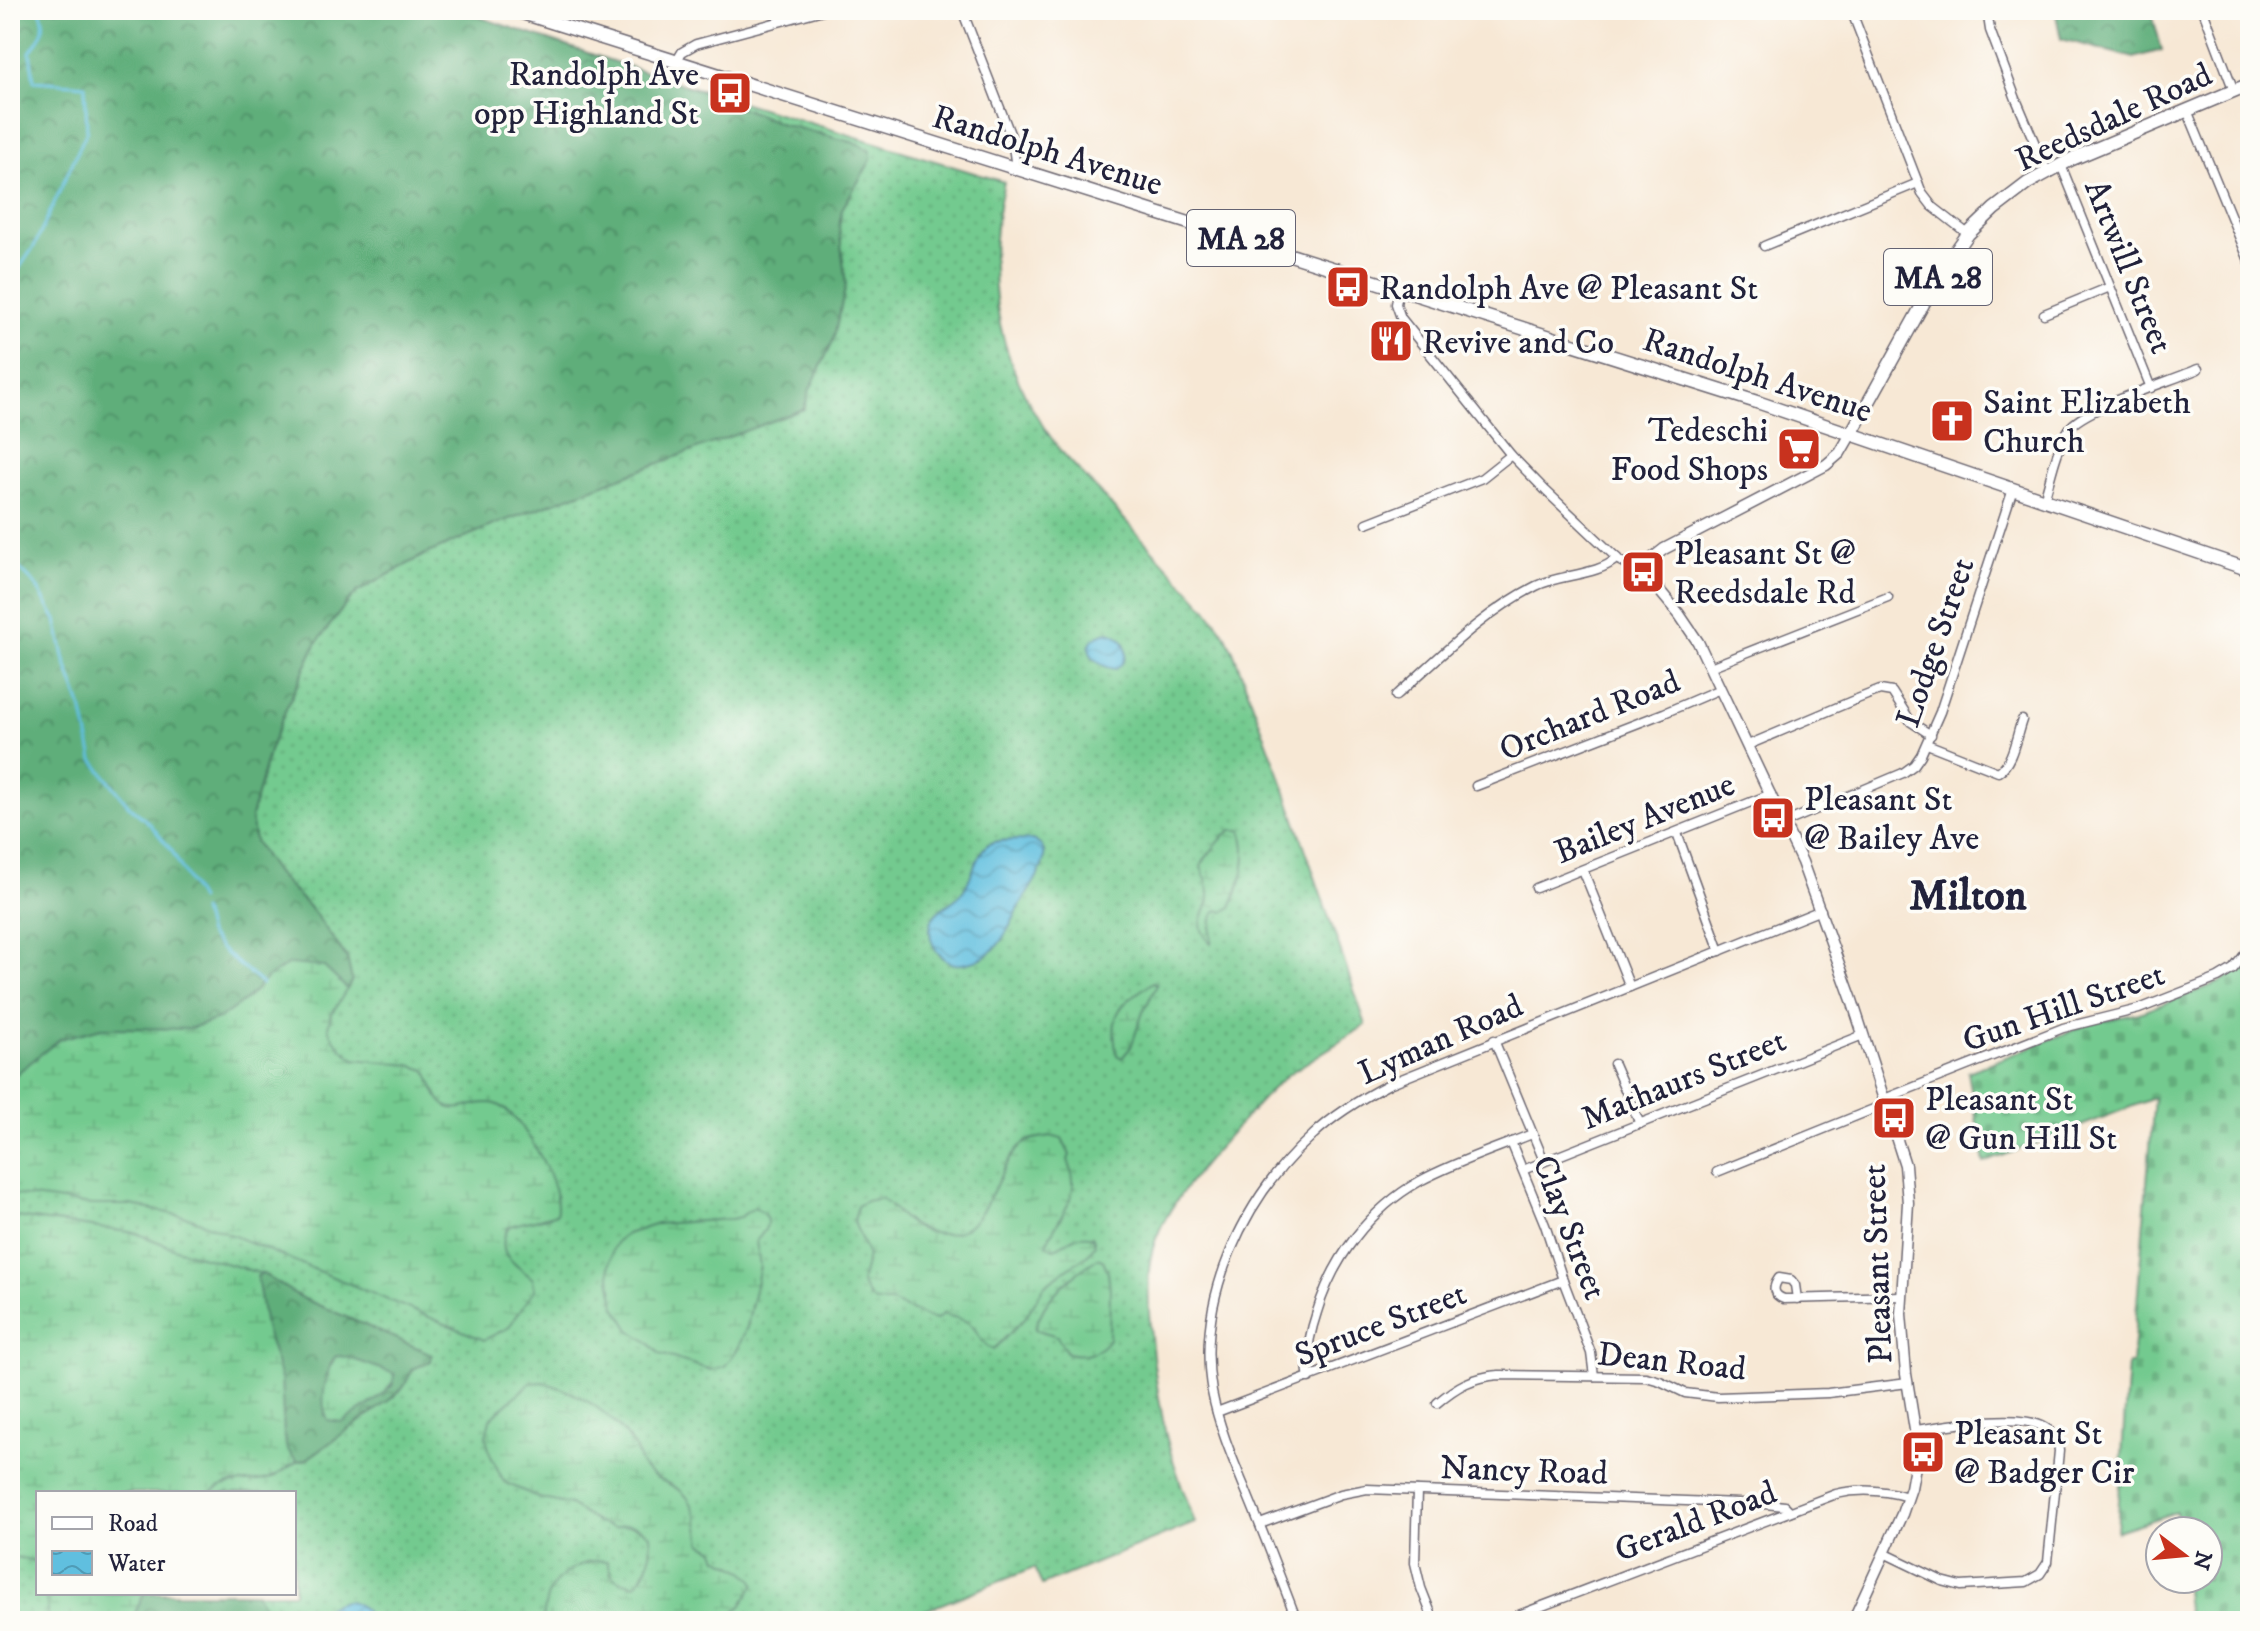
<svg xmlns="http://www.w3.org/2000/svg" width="2260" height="1631" viewBox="0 0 2260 1631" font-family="'IM FELL DW Pica',serif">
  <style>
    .grass { fill: url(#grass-dots); stroke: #4a7665; stroke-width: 2; fill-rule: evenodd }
    .forest { fill: url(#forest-crowns); stroke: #40685a; stroke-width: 2; fill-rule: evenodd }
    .wetland { fill: url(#wetland-marsh); stroke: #4a7665; stroke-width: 2 }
    .cemetery { fill: url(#cemetery-stones); stroke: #4a7665; stroke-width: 2 }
    .water { fill: url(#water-waves); stroke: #41708d; stroke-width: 2 }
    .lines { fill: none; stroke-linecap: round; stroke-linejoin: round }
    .stream { stroke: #60bfdf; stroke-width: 3 }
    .minor-casing { stroke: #6d6771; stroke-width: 11 }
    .tertiary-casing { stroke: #6d6771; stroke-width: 13 }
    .primary-casing { stroke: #6d6771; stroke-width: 15 }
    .minor { stroke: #fff; stroke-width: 8 }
    .tertiary { stroke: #fff; stroke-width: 10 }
    .primary { stroke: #fff; stroke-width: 12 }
    .labels { text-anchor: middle; stroke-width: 7; stroke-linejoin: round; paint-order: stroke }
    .shield { fill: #fdfcf7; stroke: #646373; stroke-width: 2 }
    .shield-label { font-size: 32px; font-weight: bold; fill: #22223b }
    .poi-label { font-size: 34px; fill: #22223b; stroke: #fdfcf7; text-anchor: start }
    .street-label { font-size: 34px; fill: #22223b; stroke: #fdfcf7 }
    .district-label { font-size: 42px; font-weight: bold; fill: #22223b; stroke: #fdfcf7 }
  </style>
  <defs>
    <pattern id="grass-dots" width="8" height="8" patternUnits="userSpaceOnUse" patternTransform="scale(2)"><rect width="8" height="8" fill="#73ca8f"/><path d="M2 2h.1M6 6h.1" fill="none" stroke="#63ad7c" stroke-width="1.8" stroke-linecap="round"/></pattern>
    <pattern id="forest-crowns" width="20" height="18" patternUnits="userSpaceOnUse" patternTransform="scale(2)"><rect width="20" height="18" fill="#5eae7a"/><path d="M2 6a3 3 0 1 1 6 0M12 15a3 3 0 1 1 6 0" fill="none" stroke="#4d8d65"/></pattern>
    <pattern id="wetland-marsh" width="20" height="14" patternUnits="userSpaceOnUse" patternTransform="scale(2)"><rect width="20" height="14" fill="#73ca8f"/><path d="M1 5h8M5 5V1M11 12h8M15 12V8" fill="none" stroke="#63ad7c"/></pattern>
    <pattern id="cemetery-stones" width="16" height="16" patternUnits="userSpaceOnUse" patternTransform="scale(2)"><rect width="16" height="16" fill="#73ca8f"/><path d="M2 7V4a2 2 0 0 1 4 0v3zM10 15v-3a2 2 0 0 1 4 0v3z" fill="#63ad7c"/></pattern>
    <pattern id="water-waves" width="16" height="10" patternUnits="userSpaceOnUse" patternTransform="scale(2)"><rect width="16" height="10" fill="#60bfdf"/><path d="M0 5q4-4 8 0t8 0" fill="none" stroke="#4f9bb6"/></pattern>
  </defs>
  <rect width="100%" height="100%" fill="#fdfcf7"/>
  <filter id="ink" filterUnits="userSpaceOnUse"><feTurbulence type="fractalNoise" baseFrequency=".0125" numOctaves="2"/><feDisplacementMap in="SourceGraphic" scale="16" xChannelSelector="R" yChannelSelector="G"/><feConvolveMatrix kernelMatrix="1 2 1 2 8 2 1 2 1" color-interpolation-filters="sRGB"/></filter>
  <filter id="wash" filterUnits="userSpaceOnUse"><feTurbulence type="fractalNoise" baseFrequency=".006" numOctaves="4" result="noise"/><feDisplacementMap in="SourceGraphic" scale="32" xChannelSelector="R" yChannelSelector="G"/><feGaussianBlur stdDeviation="1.8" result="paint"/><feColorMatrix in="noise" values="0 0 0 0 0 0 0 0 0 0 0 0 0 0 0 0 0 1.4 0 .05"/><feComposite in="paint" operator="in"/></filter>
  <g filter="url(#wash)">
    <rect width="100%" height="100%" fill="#f7e8d5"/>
    <path class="grass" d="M677,85h9l318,97c-24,100 -6,189 57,269l146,158 19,27 7,15 51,136 82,238 -79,50 -16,15c-36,40 -88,91 -111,139 -6,13 -10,27 -11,41 -3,49 7,117 17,165 7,30 19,59 29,88l-153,62 -8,-17 -131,51v2h-893v-1113zM38,1493h256v100h-256z"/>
    <g class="forest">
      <path d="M10,10h448l227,75 97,39 77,20 12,8v8l-29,49 -3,18 7,58 -13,56 -23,48 -6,20 -313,117 -67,29 -67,37 -14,16 -27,36 -30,65 -17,42 -18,66 4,24 10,16 11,16 37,38 34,47 5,22 -5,9 -23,-22 -56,10 -20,21 -29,21 -31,10 -86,-1 -42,11 -50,40v-721l4,-3 -1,-15 -3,-3z"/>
      <path d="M2055,10h96l11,40 -28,8 -73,-19z"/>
      <path d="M263,1274l39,24 130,56 -1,7 -18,8 -10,19 -16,14 -80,57 -10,3 -10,-12 -3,-13 -3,-58 -16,-51 -8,-53zM340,1356c19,4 36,12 55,18l-3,12 -23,17 -41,-23 2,-14 5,-9z"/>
      <path d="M144,1593h112l18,28h-141l2,-8z"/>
    </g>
    <g class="wetland">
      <path d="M1231,830h10c10,25 0,54 -10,77l-7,5 -7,-2c-9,10 -4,21 -6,33 -22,-21 0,-31 -2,-50 0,-9 -5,-17 -8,-26 3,-9 22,-31 30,-37z"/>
      <path d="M289,964l35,3 23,22 -16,26 -3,12 2,6 12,16 13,10 55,6 16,5c7,11 9,31 22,37 13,6 30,-8 48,-3 25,8 68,85 60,110 -16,6 -32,7 -48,13 -14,29 7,36 25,52l2,11 -27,38 -24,12 -293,-122 -60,-13h-40l-81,-11v-115l50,-40 42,-11 86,1 31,-10 29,-21 20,-21z"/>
      <path d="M1153,982l4,2 -1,3 -13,25 -12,35 -9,11 -5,-3c-9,-44 3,-50 36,-73z"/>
      <path d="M1051,1136l11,3 8,16 -2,5c16,40 -9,52 -22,85l8,4c13,-7 24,-17 39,-12l2,8 -7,9 -43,31 -20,33 -32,32c-17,-10 -13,-18 -23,-26 -7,-6 -19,-7 -27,-10l-7,6 -4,-1 -41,-17h-16l-6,-5 -8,-14 7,-27 -14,-34 3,-16 9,-5 15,-3c12,9 20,21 33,28 9,5 19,8 30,8 46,-1 49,-64 78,-89 7,-7 19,-7 29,-9z"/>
      <path d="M755,1207c18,12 14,20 1,34l4,25 -13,61 -10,23 -12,16 -14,4 -51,-16 -12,-12 -18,-12 -15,-25 -5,-28 -1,-11 4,-17 4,-8 10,-7 30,-10 74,-5 9,-2z"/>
      <path d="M10,1216l126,17 40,16 87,25 -6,2 8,52 16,51 3,58 3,13 10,12c-9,5 -19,14 -29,17 -20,6 -40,-1 -57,14h-173v76l-4,-8 -24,-5z"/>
      <path d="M1098,1258l5,2 5,12 2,18 -1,49c-9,14 -25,18 -42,14l-10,-17 -22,-7c9,-34 37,-53 63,-71z"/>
      <path d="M340,1356c19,4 36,12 55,18 -2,20 -37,38 -53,48l-14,-2c-10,-17 -2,-46 7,-63z"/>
      <path d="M543,1382c41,13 65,28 90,63 5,7 5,16 11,23 10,11 26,15 37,23 15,12 18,34 21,52l13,7 3,8 26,13 8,7 3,6 -14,22 -18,15h-180c1,-8 2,-18 5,-26 9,-21 37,-37 59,-34 5,19 10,20 28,24 15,-15 17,-30 15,-50 -11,-10 -23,-12 -36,-7l-16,-5 -28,-18 -31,-7 -35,-16 -14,-28 -4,-17 4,-18 40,-36z"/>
      <path d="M46,1593h98l-9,20 -2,8h-85z"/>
    </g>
    <path class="cemetery" d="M2250,955v666h-62l-4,-42h24v-48h-29l-3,-19 -59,19 11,-167h4l22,-266 -170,65 -16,-91 121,-48 50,-11 82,-31 18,-13z"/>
    <g class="water">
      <path d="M1109,632c19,6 23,25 7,37 -27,-3 -40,-31 -7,-37z"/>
      <path d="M1032,840c29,10 -2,47 -10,62 -14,26 -22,55 -55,61 -4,1 -8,2 -12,1 -19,-4 -33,-32 -20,-49 8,-10 21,-13 28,-24 8,-11 15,-42 26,-47 12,-6 31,-3 43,-4z"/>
      <path d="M344,1601c15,0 20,8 27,20h-59l17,-15z"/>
    </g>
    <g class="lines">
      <g class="stream">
        <path d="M10,282l25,-37 52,-114 -2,-46 -51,-4 -4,-29c11,-15 18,-24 10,-42"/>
        <path d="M10,563l9,5 16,16 21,36 9,41 18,51 10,48 36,46 21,18 22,27 27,49"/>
        <path d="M202,911l6,23 16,18 38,32"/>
      </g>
    </g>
  </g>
  <g filter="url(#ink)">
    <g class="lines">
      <g class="minor-casing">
        <g id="minor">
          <path d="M962,10l50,129 4,29"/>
          <path d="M1851,10l71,183 10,13 36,28"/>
          <path d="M1987,10l3,20 26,69 31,73"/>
          <path d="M2203,10l31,81"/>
          <path d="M676,62l6,-10 14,-8 127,-34"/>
          <path d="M2187,110l63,153"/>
          <path d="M2061,165l90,223"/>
          <path d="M1764,246l154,-63"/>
          <path d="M1399,288l-3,16 5,14 110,137 35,36 74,70 10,5 18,3"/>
          <path d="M2044,314l66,-27"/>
          <path d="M2044,500c7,-23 12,-51 25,-71 12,-20 102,-48 129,-60"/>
          <path d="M1367,523l115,-45 29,-23"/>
          <path d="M1710,667l178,-70"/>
          <path d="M1396,696c46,-41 85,-82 140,-110 24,-12 62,-10 81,-28"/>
          <path d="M1927,744l71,28c15,-9 18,-36 24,-52"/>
          <path d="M1748,745l104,-44 28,-11 12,2 19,30 20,13"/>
          <path d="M1476,786l188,-73 56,-24"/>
          <path d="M1784,823l119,-50 11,-8 7,-10 19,-43 73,-223"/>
          <path d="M1677,833l43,118"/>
          <path d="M1583,870l47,117"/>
          <path d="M1536,888l235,-94"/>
          <path d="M1494,1040l50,121"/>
          <path d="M1614,1064l26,60"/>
          <path d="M1884,1099l179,-71 76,-19 79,-31 15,-9 17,-21"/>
          <path d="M1511,1142l34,83 18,55 28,73 3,23"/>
          <path d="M1523,1170l340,-135"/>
          <path d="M1717,1172l169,-68"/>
          <path d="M1797,1299l-2,-14 -4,-5 -12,-2c-7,10 -6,17 5,21l117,-3"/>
          <path d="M1309,1378c-5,-21 1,-45 8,-66 16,-54 53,-103 103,-131 35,-19 75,-32 112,-47"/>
          <path d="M1437,1403c20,-17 36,-26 62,-28l147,2 14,4 25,12 33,4 110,-4 80,-10"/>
          <path d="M1217,1412l346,-132"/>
          <path d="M1417,1491l-2,72 6,25 13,33"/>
          <path d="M1260,1524l81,-30 26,-5 398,15 20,2 5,5"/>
          <path d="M1884,1553l58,28 19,5 65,-4 14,-8 8,-12 11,-111c-1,-12 -6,-20 -17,-25 -27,-13 -96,0 -127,4"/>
          <path d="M1297,1621c-16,-42 -32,-84 -49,-125 -14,-34 -29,-68 -36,-104 -17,-93 32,-195 101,-257 22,-21 49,-37 76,-51l432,-174"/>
          <path d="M1503,1621l333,-127c25,-6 48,-4 72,3"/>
        </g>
      </g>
      <g class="tertiary-casing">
        <path id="tertiary" d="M1851,434l-11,19 -14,12 -162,84 -14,11 -2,9 1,9 30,36 19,28 104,220 50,138 53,165 3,38 -7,111 5,60 10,62 -1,30 -4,22 -9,26 -49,107"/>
      </g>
      <g class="primary-casing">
        <g id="primary">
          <path d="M513,10l1247,393 490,167"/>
          <path d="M1851,434l88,-159 29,-41 26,-25 34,-26 44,-24 178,-75"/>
        </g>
      </g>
      <use href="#minor" class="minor"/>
      <use href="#tertiary" class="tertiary"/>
      <use href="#primary" class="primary"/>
    </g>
  </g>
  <defs>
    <g id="bus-square" transform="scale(2.3)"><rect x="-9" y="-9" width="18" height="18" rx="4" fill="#c8321e" stroke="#fdfcf7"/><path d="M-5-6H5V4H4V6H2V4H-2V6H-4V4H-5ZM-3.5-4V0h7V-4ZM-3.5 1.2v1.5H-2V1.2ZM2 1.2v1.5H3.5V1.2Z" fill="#fff"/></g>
    <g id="restaurant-square" transform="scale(2.3)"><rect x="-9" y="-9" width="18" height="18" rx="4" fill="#c8321e" stroke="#fdfcf7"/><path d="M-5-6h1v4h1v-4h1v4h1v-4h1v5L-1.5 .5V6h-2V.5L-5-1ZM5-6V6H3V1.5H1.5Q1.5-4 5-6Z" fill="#fff"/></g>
    <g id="church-square" transform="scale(2.3)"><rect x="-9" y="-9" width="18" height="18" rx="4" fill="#c8321e" stroke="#fdfcf7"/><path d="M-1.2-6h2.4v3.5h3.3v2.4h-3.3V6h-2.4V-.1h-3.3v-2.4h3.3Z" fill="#fff"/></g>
    <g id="supermarket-square" transform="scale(2.3)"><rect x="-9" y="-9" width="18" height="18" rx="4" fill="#c8321e" stroke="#fdfcf7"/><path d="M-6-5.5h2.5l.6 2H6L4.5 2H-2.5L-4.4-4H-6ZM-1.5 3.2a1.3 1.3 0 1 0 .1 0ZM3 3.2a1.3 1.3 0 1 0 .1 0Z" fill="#fff"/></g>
  </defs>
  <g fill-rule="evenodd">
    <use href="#bus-square" x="730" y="93"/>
    <use href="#bus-square" x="1348" y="287"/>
    <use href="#restaurant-square" x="1391" y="341"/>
    <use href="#church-square" x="1952" y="421"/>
    <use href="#supermarket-square" x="1799" y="449"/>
    <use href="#bus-square" x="1643" y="572"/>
    <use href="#bus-square" x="1773" y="818"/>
    <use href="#bus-square" x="1894" y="1118"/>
    <use href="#bus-square" x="1923" y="1452"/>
  </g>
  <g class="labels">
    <g class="shield">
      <rect x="1187" y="210" width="108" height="56" rx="6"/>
      <rect x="1884" y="249" width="108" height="56" rx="6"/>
    </g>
    <g class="shield-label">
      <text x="1241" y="249">MA 28</text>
      <text x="1938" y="288">MA 28</text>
    </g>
    <g class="poi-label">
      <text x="699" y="85" text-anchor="end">Randolph Ave<tspan x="699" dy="39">opp Highland St</tspan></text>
      <text x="1379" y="299">Randolph Ave @ Pleasant St</text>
      <text x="1422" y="353">Revive and Co</text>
      <text x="1983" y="413">Saint Elizabeth<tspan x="1983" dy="39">Church</tspan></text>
      <text x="1768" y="441" text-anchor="end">Tedeschi<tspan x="1768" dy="39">Food Shops</tspan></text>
      <text x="1674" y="564">Pleasant St @<tspan x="1674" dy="39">Reedsdale Rd</tspan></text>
      <text x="1804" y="810">Pleasant St<tspan x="1804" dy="39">@ Bailey Ave</tspan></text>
      <text x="1925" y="1110">Pleasant St<tspan x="1925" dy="39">@ Gun Hill St</tspan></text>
      <text x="1954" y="1444">Pleasant St<tspan x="1954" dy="39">@ Badger Cir</tspan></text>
    </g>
    <g class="street-label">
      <text transform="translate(2113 116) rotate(-25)" y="12">Reedsdale Road</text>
      <text transform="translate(1048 149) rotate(17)" y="12">Randolph Avenue</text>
      <text transform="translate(2130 266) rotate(68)" y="12">Artwill Street</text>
      <text transform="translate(1758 374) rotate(18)" y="12">Randolph Avenue</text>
      <text transform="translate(1934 642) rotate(-71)" y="12">Lodge Street</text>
      <text transform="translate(1589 714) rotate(-22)" y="12">Orchard Road</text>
      <text transform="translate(1644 817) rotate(-22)" y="12">Bailey Avenue</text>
      <text transform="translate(2063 1006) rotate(-19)" y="12">Gun Hill Street</text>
      <text transform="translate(1440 1038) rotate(-24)" y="12">Lyman Road</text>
      <text transform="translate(1683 1078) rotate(-22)" y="12">Mathaurs Street</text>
      <text transform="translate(1571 1227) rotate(69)" y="12">Clay Street</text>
      <text transform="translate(1876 1264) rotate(-92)" y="12">Pleasant Street</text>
      <text transform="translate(1380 1323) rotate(-21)" y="12">Spruce Street</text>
      <text transform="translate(1672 1360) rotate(6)" y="12">Dean Road</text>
      <text transform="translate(1524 1469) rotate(2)" y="12">Nancy Road</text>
      <text transform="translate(1695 1520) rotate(-21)" y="12">Gerald Road</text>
    </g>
    <g class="district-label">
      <text x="1968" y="909">Milton</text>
    </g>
  </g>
  <rect width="2260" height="1631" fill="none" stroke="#fdfcf7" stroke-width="40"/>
  <rect x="36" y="1491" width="260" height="104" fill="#fdfcf7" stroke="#a5a5ac" stroke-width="2"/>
  <rect x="52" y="1517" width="40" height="12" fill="#ffffff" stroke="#a5a5ac" stroke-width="2"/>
  <text x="108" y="1531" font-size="24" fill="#22223b">Road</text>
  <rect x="52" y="1551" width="40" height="24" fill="url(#water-waves)" stroke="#a5a5ac" stroke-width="2"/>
  <text x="108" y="1571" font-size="24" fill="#22223b">Water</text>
  <g transform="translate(2184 1555) rotate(106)"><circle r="38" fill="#fdfcf7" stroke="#a5a5ac" stroke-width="2"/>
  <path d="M0-6L14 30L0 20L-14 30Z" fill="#c8321e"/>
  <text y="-12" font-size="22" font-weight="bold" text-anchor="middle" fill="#22223b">N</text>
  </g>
</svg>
